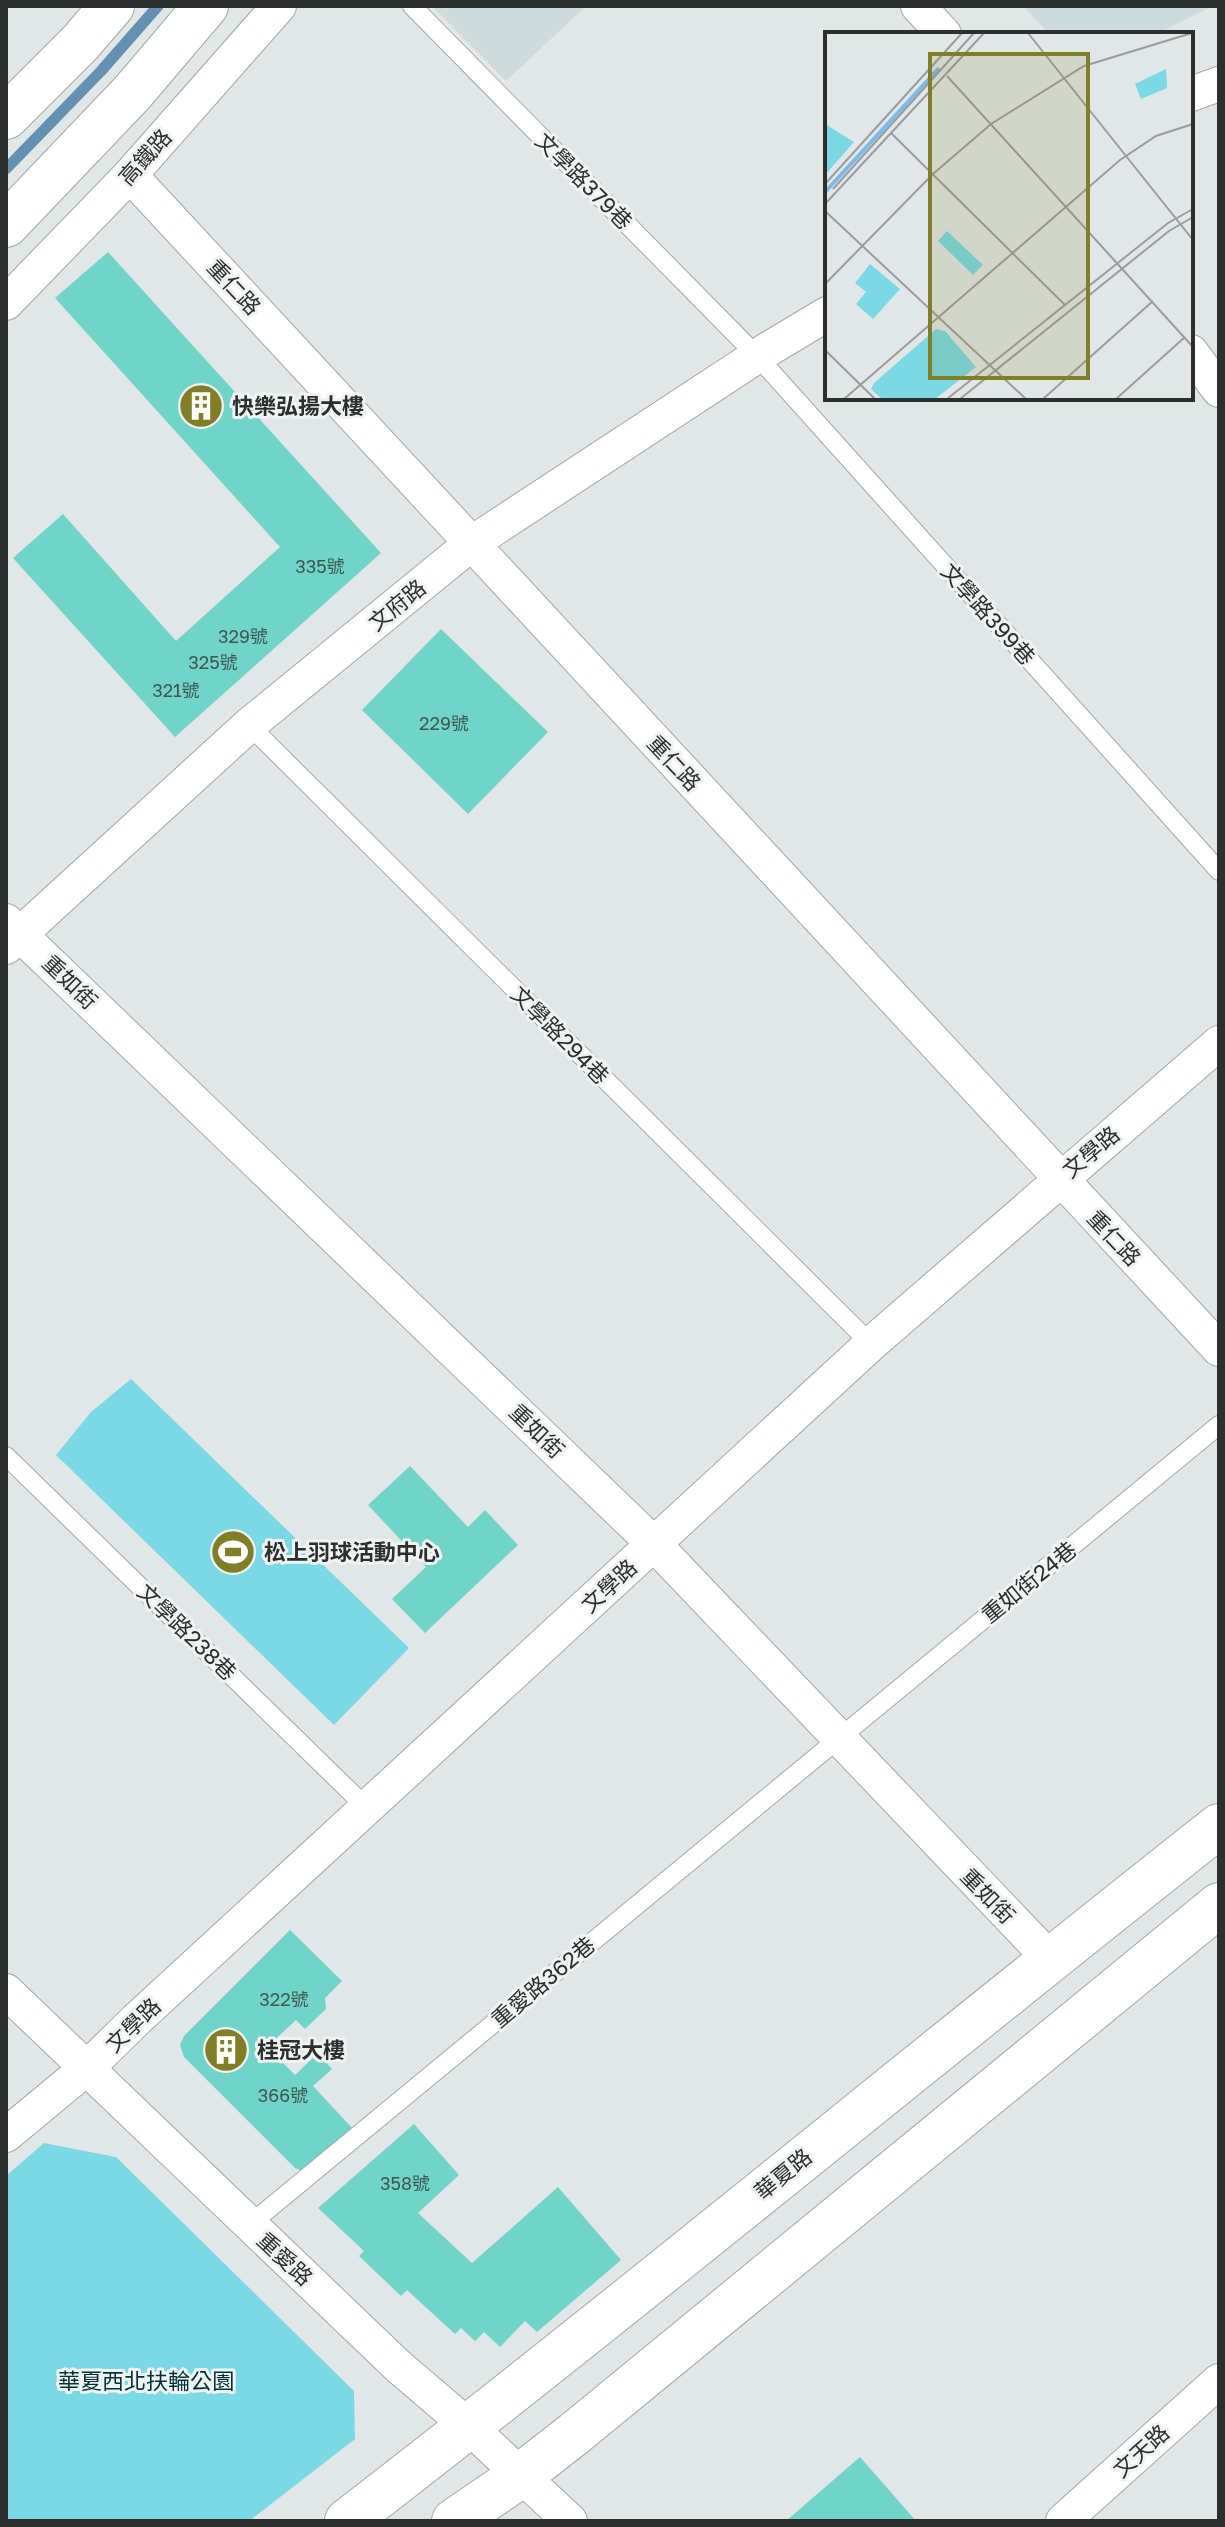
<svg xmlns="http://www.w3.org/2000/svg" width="1225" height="2527" viewBox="0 0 1225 2527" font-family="'Golos Text','Noto Sans TC',sans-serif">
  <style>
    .built { fill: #cedbdd }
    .green { fill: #7ad9e4 }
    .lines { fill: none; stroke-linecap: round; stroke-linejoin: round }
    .stream { stroke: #6490b2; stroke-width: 11 }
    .building { fill: #71d4c8 }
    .service-casing { stroke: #a3a8a8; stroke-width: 20 }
    .minor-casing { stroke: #a3a8a8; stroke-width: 36 }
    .tertiary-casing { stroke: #a3a8a8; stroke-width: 46 }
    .service { stroke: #fff; stroke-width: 18 }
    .minor { stroke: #fff; stroke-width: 34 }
    .tertiary { stroke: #fff; stroke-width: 44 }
    .labels { text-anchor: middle; stroke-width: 6; stroke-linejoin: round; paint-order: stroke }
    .number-label { font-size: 18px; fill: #3e5855 }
    .street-label { font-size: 22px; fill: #2d2f2f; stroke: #eff3f4 }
    .poi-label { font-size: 22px; font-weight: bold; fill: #2d2f2f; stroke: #eff3f4; text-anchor: start }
    .park-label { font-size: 22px; fill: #003136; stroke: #eff3f4 }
    .inset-river { fill: none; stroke: #7bbaea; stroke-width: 4 }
    .inset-road { fill: none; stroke: #999d9d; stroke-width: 2 }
    .view { fill: #807f27; fill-opacity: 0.15; stroke: #807f27; stroke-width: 4 }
    .inset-edge { fill: none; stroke: #2d2f2f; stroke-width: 4 }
  </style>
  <rect width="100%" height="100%" fill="#e1e6e7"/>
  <g class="built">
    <path d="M432,6h154l-80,75z"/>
    <path d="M1023,6h190l-57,28h-107z"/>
  </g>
  <g class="green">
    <path d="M131,1379l278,269 -75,77 -278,-270 35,-43z"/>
    <path d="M44,2143l72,14 238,234 1,48 -106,82h-243v-345z"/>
  </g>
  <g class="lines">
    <path class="stream" d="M6,169l95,-98 57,-65"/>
  </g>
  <g class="building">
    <path d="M108,252l273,301 -206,184 -162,-179 50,-44 113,127 104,-94 -225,-249z"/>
    <path d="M441,629l107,103 -80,82 -106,-104z"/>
    <path d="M410,1466l58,61 17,-17 33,35 -93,88 -33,-34 34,-32 -58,-62z"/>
    <path d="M290,1930l52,51 -17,17 1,11 -21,20 -9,-9 -29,27 28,28 23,-22 14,16 -19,17 40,43 -48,43 -10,-4 -111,-111 -4,-12 4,-9z"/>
    <path d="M414,2124l45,51 -41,38 54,50 86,-76 63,73 -84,72 -12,-11 -25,26 -16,-15 -9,9 -14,-13 -6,6 -48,-44 -6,6 -42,-40 5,-5 -46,-43z"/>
    <path d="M860,2457l56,64h-130z"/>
  </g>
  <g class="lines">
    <g class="service-casing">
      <g id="service">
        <path d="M412,6l345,350 462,515"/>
        <path d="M249,725l622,619"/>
        <path d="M6,1456l362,353"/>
        <path d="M249,2225l970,-800"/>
      </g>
    </g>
    <g class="minor-casing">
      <g id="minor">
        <path d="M918,6l26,28"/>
        <path d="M1191,94l28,-10"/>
        <path d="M130,175l1089,1174"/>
        <path d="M6,303l124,-128 149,-169"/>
        <path d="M1191,352l28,38"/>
        <path d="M6,921l648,623 396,415"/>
        <path d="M6,947l243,-222 223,-182 285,-187 70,-42"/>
        <path d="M6,1991l392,375 69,59 103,96"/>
        <path d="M6,2135l82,-68 48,-47 735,-676 348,-301"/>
        <path d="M1063,2521l156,-140"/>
      </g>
    </g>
    <g class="tertiary-casing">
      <g id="tertiary">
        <path d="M6,117l75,-75 31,-36"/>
        <path d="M6,225l126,-132 74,-87"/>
        <path d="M347,2521c294,-227 580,-465 872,-695"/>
        <path d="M454,2521l66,-45 54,-42 645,-529"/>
      </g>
    </g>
    <use href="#service" class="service"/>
    <use href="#minor" class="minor"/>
    <use href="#tertiary" class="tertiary"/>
  </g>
  <defs>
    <g id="building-disc" transform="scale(2.3)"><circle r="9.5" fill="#807f27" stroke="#eff3f4"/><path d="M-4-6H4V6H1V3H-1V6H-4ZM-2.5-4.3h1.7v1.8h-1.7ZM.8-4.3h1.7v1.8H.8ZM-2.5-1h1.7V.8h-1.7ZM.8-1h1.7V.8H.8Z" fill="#fff"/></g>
    <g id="stadium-disc" transform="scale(2.3)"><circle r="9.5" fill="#807f27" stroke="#eff3f4"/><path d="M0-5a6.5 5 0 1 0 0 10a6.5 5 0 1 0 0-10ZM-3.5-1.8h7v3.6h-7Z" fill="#fff"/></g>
  </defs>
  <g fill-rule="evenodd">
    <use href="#building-disc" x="201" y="406"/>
    <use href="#stadium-disc" x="233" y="1552"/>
    <use href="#building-disc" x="226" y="2050"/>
  </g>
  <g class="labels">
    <g class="number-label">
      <text x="320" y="573">335號</text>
      <text x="243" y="643">329號</text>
      <text x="213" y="669">325號</text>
      <text x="176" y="697">321號</text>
      <text x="444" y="730">229號</text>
      <text x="284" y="2006">322號</text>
      <text x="283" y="2102">366號</text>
      <text x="405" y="2190">358號</text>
    </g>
    <g class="street-label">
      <text transform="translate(145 157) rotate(-48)" y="8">高鐵路</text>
      <text transform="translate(584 181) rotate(45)" y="8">文學路379巷</text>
      <text transform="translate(234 287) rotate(47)" y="8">重仁路</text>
      <text transform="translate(397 605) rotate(-39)" y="8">文府路</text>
      <text transform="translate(988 614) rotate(48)" y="8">文學路399巷</text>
      <text transform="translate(674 763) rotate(47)" y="8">重仁路</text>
      <text transform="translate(70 982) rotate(44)" y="8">重如街</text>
      <text transform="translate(560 1035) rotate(45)" y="8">文學路294巷</text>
      <text transform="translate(1091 1152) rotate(-40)" y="8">文學路</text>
      <text transform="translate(1114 1238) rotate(47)" y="8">重仁路</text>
      <text transform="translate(537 1431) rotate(44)" y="8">重如街</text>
      <text transform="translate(1029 1582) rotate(-39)" y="8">重如街24巷</text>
      <text transform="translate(609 1586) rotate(-43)" y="8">文學路</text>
      <text transform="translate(187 1632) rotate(44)" y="8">文學路238巷</text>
      <text transform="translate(988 1896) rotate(46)" y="8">重如街</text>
      <text transform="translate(543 1982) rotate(-40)" y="8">重愛路362巷</text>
      <text transform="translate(133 2025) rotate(-44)" y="8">文學路</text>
      <text transform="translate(783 2174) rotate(-39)" y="8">華夏路</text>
      <text transform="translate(285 2259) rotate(43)" y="8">重愛路</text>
      <text transform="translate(1141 2451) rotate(-42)" y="8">文天路</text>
    </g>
    <g class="poi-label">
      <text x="232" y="414">快樂弘揚大樓</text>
      <text x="264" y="1560">松上羽球活動中心</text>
      <text x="257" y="2058">桂冠大樓</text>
    </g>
    <g class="park-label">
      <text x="146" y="2389">華夏西北扶輪公園</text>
    </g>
  </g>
  <g transform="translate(825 32)">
    <rect width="368" height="368" fill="#e1e6e7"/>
    <path d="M341,37l1,19 -26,11 -6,-15zM0,92l29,18 -29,33zM122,199l36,34 -10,10 -35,-34zM45,232l30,25 -27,30 -17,-15 10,-12 -11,-9zM111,297l9,2 31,36 -41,32h-53l-11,-10 3,-6z" fill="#7ad9e4"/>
    <path class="inset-river" d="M1,159l113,-123"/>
    <path class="inset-road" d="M203,1l165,207M122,44l246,271M66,101l174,172M0,152l137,-151M8,157l141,-156M0,172l159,-171M0,179l201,188M0,252l108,-110 58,-50 93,-58 108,-33M0,318l50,49M19,367l276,-239 36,-24 37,-12M122,367l221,-176 25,-14M135,367l209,-168 24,-14M218,367l110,-98M291,367l69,-62"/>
    <path class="view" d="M105,22h158v324h-158z"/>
    <rect width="368" height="368" class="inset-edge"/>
  </g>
  <rect width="1225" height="2527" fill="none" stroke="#2d2f2f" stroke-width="16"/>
</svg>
